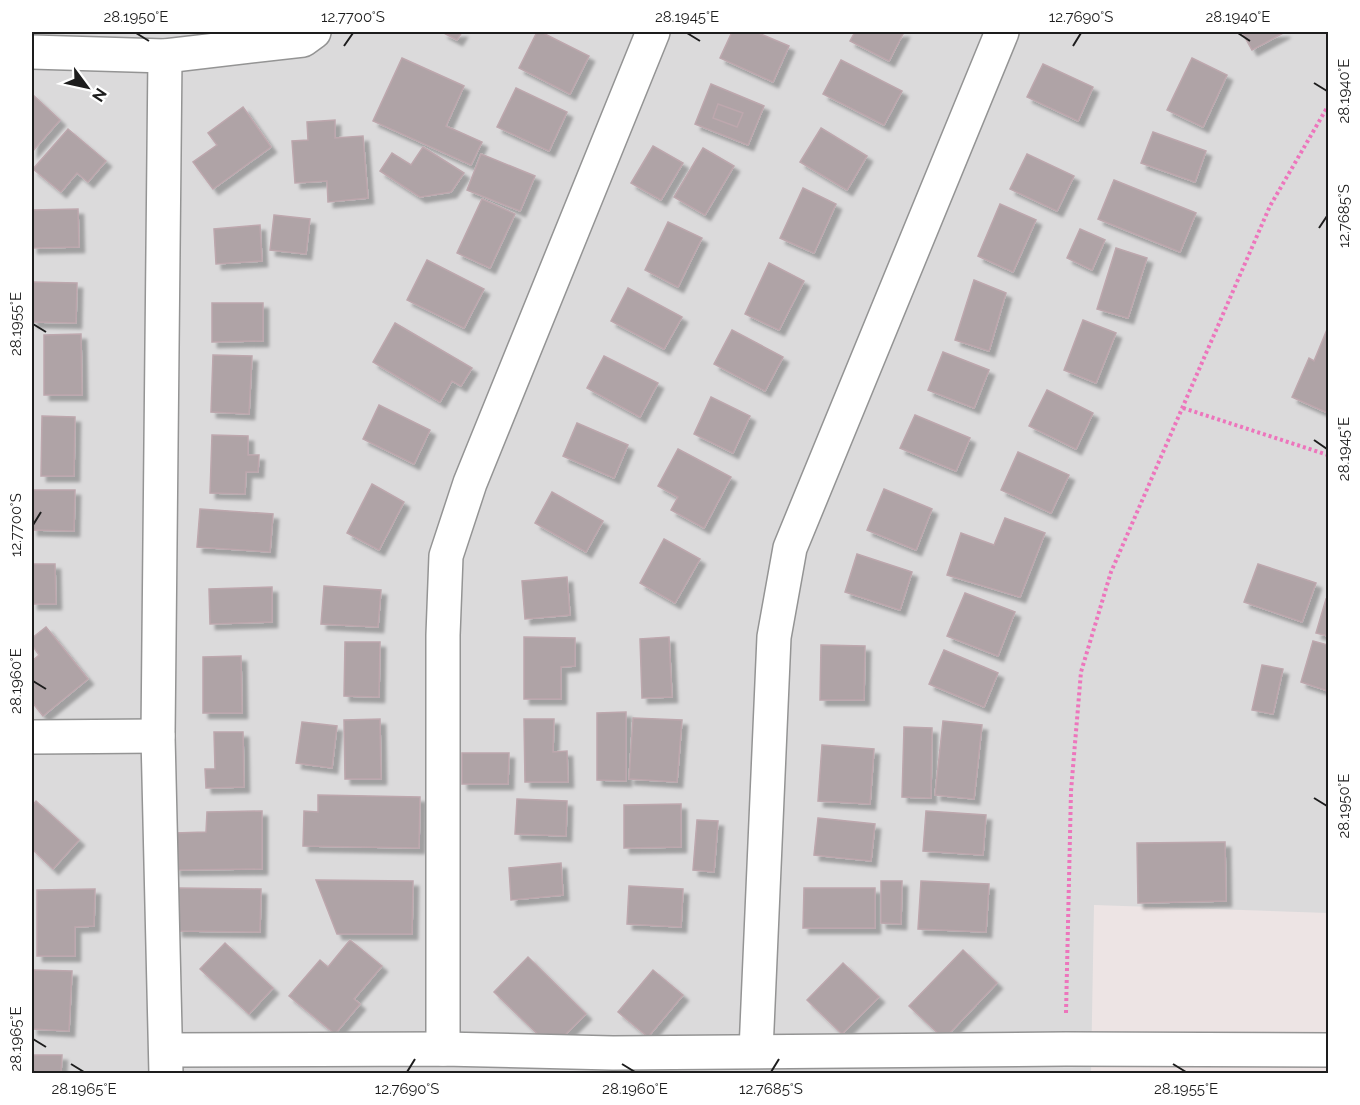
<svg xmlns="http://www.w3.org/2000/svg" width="1360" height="1105" viewBox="0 0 1360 1105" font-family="Raleway,sans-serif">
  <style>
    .residential { fill: #dbdadb }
    .building { fill: #afa3a6; stroke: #bda7ad; stroke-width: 1.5; filter: url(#shadow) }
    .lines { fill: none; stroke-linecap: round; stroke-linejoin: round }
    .street-casing { stroke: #949494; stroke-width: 36 }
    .path { stroke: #ed75bc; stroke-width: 4; stroke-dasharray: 3 3; stroke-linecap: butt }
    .street { stroke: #fff; stroke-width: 33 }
    .ticks { fill: none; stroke: #1d1d1d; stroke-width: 2 }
    .neatline { fill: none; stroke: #1d1d1d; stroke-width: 2 }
    .ticks-label { font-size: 15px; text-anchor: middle; fill: #1d1d1d }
  </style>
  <defs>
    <filter id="shadow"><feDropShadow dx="5.5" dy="5.5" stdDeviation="1.5" flood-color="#0004"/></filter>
  </defs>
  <rect width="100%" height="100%" fill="#ede4e4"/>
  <path class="residential" d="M32,32h1296v881l-234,-8 -3,168h-1059z"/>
  <g class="building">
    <path d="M442,32h20l-5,8z"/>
    <path d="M537,32h4l48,24 -19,38 -51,-26z"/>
    <path d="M732,32h24l33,14 -16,36 -53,-24z"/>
    <path d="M855,32h49l-15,29 -39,-20z"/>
    <path d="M1242,32h43l-33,18z"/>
    <path d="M402,58l62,28 -18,40 36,16 -11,23 -98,-44z"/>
    <path d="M1192,58l35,17 -24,52 -36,-17z"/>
    <path d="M841,60l61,31 -18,34 -61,-31z"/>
    <path d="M1043,64l50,23 -15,34 -51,-24z"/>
    <path d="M711,84l53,22 -16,39 -53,-21z"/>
    <path d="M516,88l51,24 -18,39 -52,-24z"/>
    <path d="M32,94l28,26 -28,32z"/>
    <path d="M718,104l25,9 -6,14 -24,-9z"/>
    <path d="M243,107l28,40 -58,42 -20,-27 24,-17 -9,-12z"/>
    <path d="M335,120v18l28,-2 5,62 -40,4 -1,-21 -32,2 -3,-42 16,-1 -1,-18z"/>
    <path d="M821,128l46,28 -20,34 -47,-28z"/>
    <path d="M68,129l38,32 -18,21 -11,-9 -16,19 -28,-23z"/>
    <path d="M1153,132l53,19 -11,31 -54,-19z"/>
    <path d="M653,146l30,17 -22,37 -30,-17z"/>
    <path d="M423,147l41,26 -13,19 -31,5 -40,-26 12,-18 19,12z"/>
    <path d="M703,148l31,18 -29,49 -31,-18z"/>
    <path d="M481,154l54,22 -15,35 -53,-21z"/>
    <path d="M1027,154l47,22 -17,35 -47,-22z"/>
    <path d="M1114,180l82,33 -16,39 -82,-33z"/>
    <path d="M803,188l33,16 -22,49 -34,-15z"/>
    <path d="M482,199l33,15 -25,54 -33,-15z"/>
    <path d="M1000,204l36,16 -23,52 -35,-16z"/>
    <path d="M78,209l1,38 -47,1v-38z"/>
    <path d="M274,215l36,4 -4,35 -36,-4z"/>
    <path d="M668,222l34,16 -24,49 -33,-17z"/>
    <path d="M260,225l2,36 -46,3 -2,-35z"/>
    <path d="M1080,229l25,11 -13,30 -25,-12z"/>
    <path d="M1116,248l31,10 -19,60 -31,-9z"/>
    <path d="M427,260l57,29 -20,39 -57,-28z"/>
    <path d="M769,263l35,18 -25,49 -34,-16z"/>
    <path d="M974,280l32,13 -17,58 -34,-11z"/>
    <path d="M32,282l45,1 -1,40 -44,-1z"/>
    <path d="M628,288l54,29 -18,32 -53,-28z"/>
    <path d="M212,303h51v38l-51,1z"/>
    <path d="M1083,320l33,13 -20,50 -32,-13z"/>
    <path d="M395,323l77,45 -11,18 -9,-5 -12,21 -67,-40z"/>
    <path d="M1328,327v86l-36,-16 17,-39 5,3z"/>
    <path d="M732,330l51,27 -18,34 -51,-27z"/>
    <path d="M81,334l1,61h-38v-60z"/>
    <path d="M943,352l46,18 -15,38 -46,-18z"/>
    <path d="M213,355l39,1 -3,58 -38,-2z"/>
    <path d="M604,356l54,27 -18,34 -53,-29z"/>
    <path d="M1047,390l46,23 -17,36 -47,-23z"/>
    <path d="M711,397l39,19 -17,37 -39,-19z"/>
    <path d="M379,405l51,25 -16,34 -51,-25z"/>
    <path d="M915,415l55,23 -14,33 -56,-23z"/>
    <path d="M42,416l33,1 -1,59h-33z"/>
    <path d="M577,423l51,22 -14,33 -51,-22z"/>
    <path d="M212,435l36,1v19h11l-1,17h-12l-1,22 -35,-1z"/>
    <path d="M678,449l53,28 -27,51 -33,-18 7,-13 -20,-11z"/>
    <path d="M1018,452l51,23 -18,38 -50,-23z"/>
    <path d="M372,484l32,18 -25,48 -32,-17z"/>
    <path d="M884,489l48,20 -16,41 -49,-20z"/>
    <path d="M32,490h43l-1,41 -42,-1z"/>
    <path d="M552,492l51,29 -17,31 -51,-29z"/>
    <path d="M200,509l73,5 -3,38 -73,-5z"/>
    <path d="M1005,518l40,15 -25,64 -73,-22 14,-42 33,12z"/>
    <path d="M664,539l36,20 -25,44 -35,-20z"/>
    <path d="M857,554l55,18 -12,38 -55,-18z"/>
    <path d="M32,564h23l1,40h-24z"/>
    <path d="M1258,564l58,19 -14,39 -58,-20z"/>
    <path d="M567,577l3,38 -45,4 -3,-38z"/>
    <path d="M324,586l57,4 -3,37 -57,-3z"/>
    <path d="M272,587v35l-62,2 -1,-35z"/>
    <path d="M965,593l50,19 -17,44 -51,-20z"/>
    <path d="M1326,599l2,1v36l-12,-3z"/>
    <path d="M46,627l42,52 -45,37 -11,-14v-41l7,-6 -7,-10v-7z"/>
    <path d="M524,637l51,1v28l-14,1v32h-37z"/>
    <path d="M669,637l3,60 -30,1 -2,-59z"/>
    <path d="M1313,641l15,4v46l-27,-9z"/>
    <path d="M345,642h35l-1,55 -35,-1z"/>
    <path d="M821,645l44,1 -1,54h-44z"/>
    <path d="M944,650l54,23 -14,34 -55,-23z"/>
    <path d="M241,656l1,57h-39v-56z"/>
    <path d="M1262,665l21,4 -10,45 -21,-4z"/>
    <path d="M626,712v69l-29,-1v-67z"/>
    <path d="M633,718l49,2 -5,62 -48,-3z"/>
    <path d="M380,719l1,60h-36l-1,-59z"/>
    <path d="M524,719h30l-1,33 14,-1 1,31h-43z"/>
    <path d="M943,721l39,4 -8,74 -39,-4z"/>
    <path d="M302,722l35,4 -5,42 -36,-5z"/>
    <path d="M904,727l28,1 -1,70 -29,-1z"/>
    <path d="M214,732h29l1,55 -38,1 -1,-19h10z"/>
    <path d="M822,745l52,4 -4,55 -52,-3z"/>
    <path d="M462,753h47l-1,31h-46z"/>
    <path d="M318,795l102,2 -1,51 -116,-2 1,-35 14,1z"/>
    <path d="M517,799l50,2 -1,35 -51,-2z"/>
    <path d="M36,801l43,39 -26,29 -21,-20v-43z"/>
    <path d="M681,804v43l-57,1v-43z"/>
    <path d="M262,811v58l-87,1v-37l31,-1 1,-20z"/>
    <path d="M926,811l60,4 -3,40 -60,-4z"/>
    <path d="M818,818l57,6 -4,37 -57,-6z"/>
    <path d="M697,820l21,1 -4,51 -21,-2z"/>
    <path d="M1225,842l1,59 -88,2 -1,-60z"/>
    <path d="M561,863l2,32 -52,5 -2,-32z"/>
    <path d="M316,880l97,1 -1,53h-75z"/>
    <path d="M881,881h21l-1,43 -20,-1z"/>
    <path d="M921,881l68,3 -3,48 -68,-3z"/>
    <path d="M629,886l54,3 -2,38 -54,-3z"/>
    <path d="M178,888l83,1 -1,43 -83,-1z"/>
    <path d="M804,888h71v40h-72z"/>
    <path d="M95,889l-1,37 -19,1v29h-38v-66z"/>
    <path d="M350,940l32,26 -28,33 6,5 -25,30 -46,-38 31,-36 8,7z"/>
    <path d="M225,943l48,45 -24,26 -49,-45z"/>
    <path d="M963,950l34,33 -53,56 -35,-33z"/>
    <path d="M528,957l58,57 -34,34 -58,-56z"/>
    <path d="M843,963l36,34 -37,37 -35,-34z"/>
    <path d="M34,970l38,1 -3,60 -37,-2z"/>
    <path d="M653,970l30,25 -35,42 -30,-25z"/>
    <path d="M32,1055h30l-1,18 18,1h-47z"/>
  </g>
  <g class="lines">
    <g class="street-casing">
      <g id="street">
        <path d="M32,52l133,4 138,-16 11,-8"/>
        <path d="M165,56l-7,680 8,338"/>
        <path d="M32,737l126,-1"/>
        <path d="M443,1049v-414l3,-79 24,-73 183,-451"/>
        <path d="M167,1050l276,-1 170,4 453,-4 262,1"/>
        <path d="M756,1051l18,-414 16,-89 212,-516"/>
      </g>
    </g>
    <g class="path">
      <path d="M1183,408l145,47"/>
      <path d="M1066,1013l5,-222 10,-119 30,-100 159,-366 58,-100"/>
    </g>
    <use href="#street" class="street"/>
  </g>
  <path class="ticks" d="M136,33l13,8M687,33l13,8M1238,33l12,8M344,46l9,-13M1073,46l8,-13M1314,83l13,8M1319,228l8,-12M33,324l13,8M1314,440l13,9M33,525l8,-13M33,681l13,8M1314,798l13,8M33,1039l13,8M71,1064l13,8M622,1064l13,8M1173,1064l13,8M407,1072l8,-13M771,1072l8,-13"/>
  <rect width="1360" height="1105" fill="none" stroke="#ffffff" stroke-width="66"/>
  <g transform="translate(87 87) rotate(123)" stroke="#ffffff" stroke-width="4.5" paint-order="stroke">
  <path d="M0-4.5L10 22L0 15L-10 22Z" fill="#1d1d1d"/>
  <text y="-9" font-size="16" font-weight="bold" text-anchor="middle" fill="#1d1d1d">N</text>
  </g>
  <rect x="33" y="33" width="1294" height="1039" class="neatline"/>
  <g class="ticks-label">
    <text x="136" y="22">28.1950°E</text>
    <text x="353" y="22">12.7700°S</text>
    <text x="687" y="22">28.1945°E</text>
    <text x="1081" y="22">12.7690°S</text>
    <text x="1238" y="22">28.1940°E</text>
    <text transform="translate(1344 91) rotate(-90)" y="5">28.1940°E</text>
    <text transform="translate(1344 216) rotate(-90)" y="5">12.7685°S</text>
    <text transform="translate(16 324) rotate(-90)" y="5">28.1955°E</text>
    <text transform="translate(1344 449) rotate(-90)" y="5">28.1945°E</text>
    <text transform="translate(16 525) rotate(-90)" y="5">12.7700°S</text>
    <text transform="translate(16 681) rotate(-90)" y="5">28.1960°E</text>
    <text transform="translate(1344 806) rotate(-90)" y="5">28.1950°E</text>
    <text transform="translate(16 1039) rotate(-90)" y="5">28.1965°E</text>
    <text x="84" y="1094">28.1965°E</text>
    <text x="407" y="1094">12.7690°S</text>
    <text x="635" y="1094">28.1960°E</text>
    <text x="771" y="1094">12.7685°S</text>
    <text x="1186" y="1094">28.1955°E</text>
  </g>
</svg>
